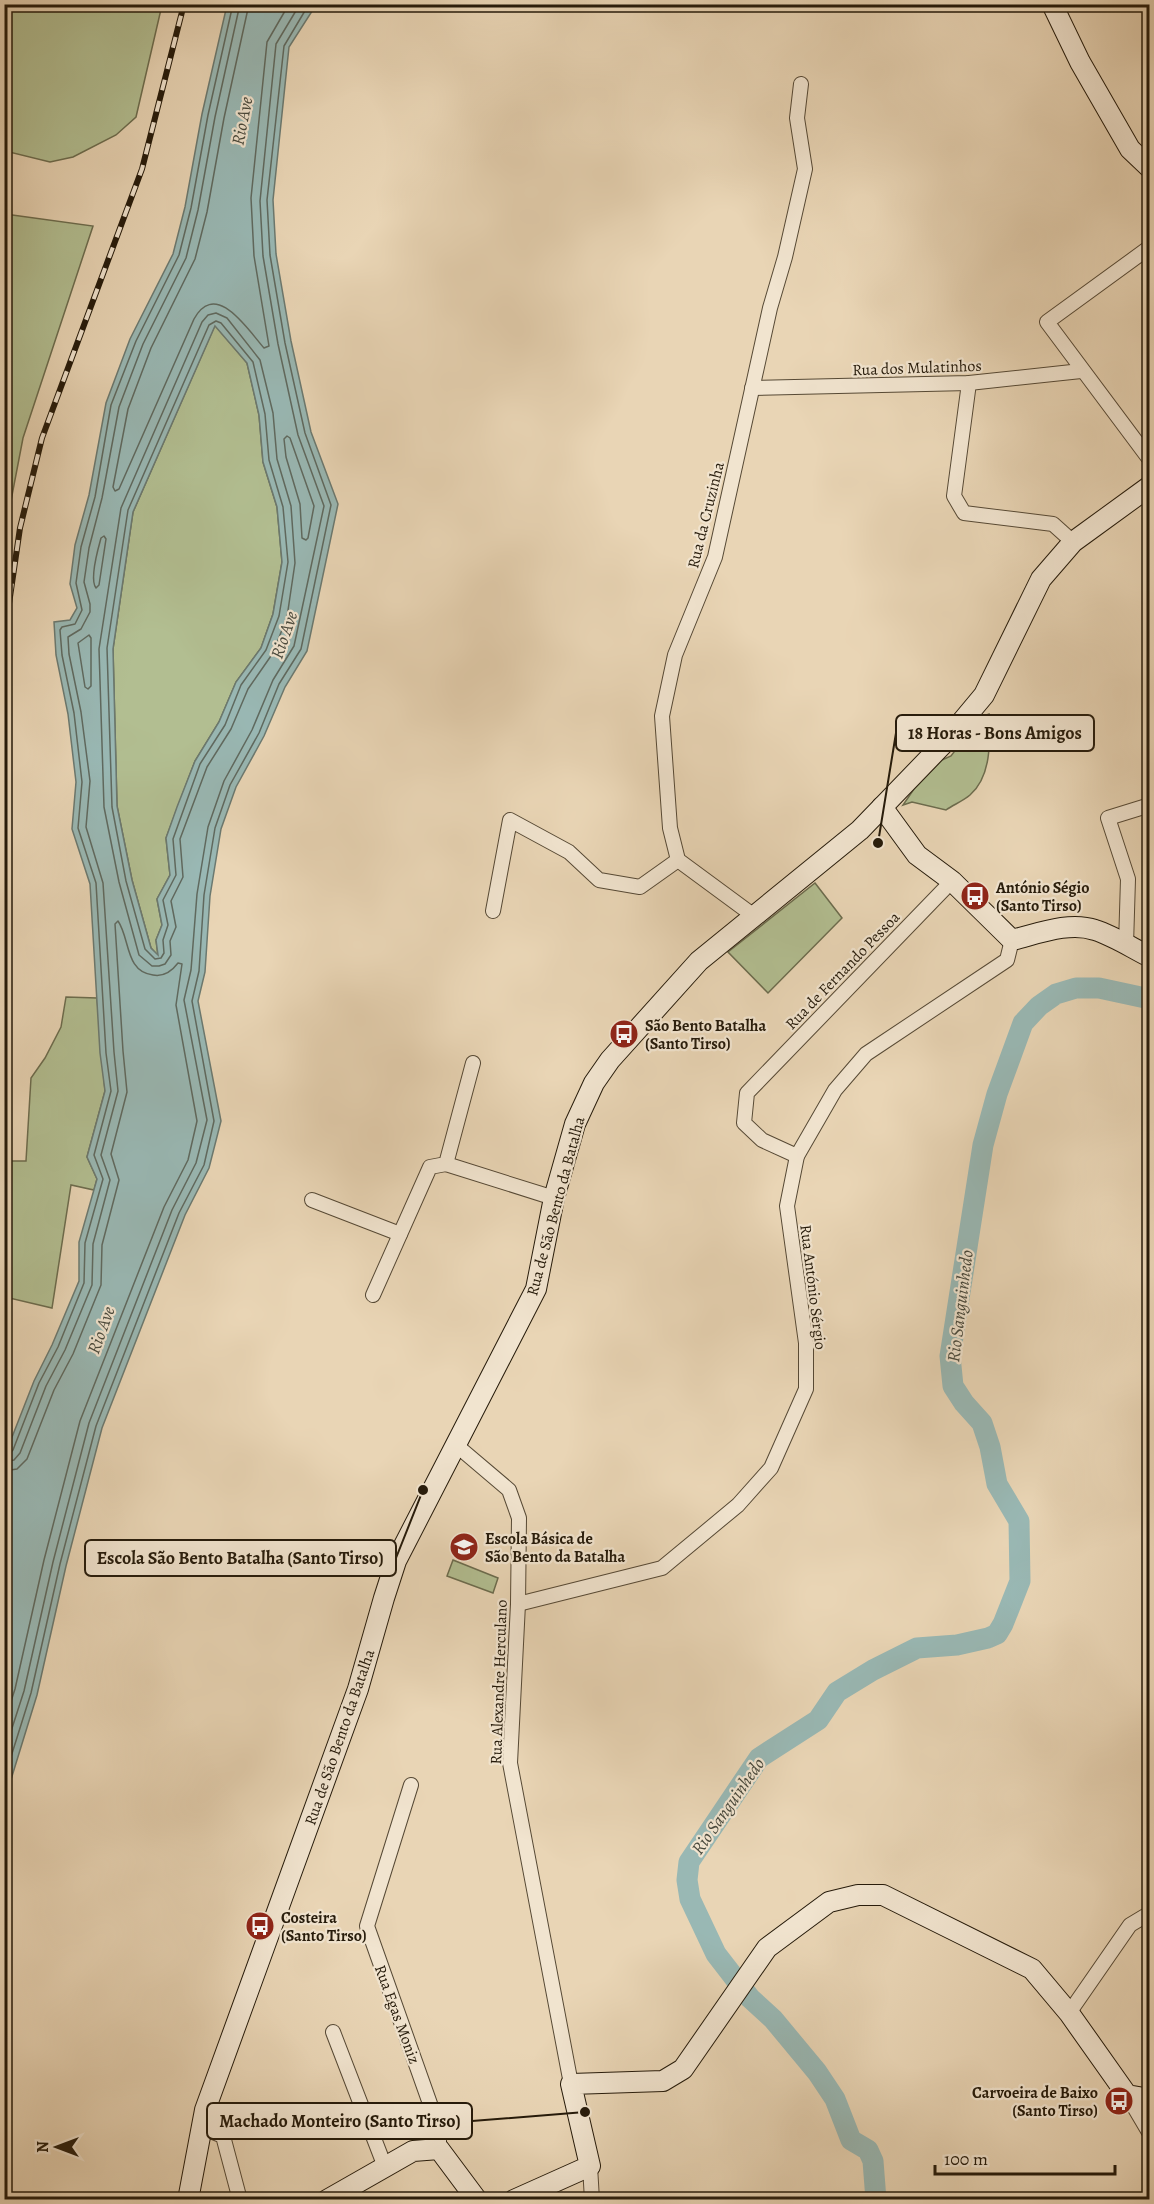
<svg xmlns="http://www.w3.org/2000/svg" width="1154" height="2204" viewBox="0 0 1154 2204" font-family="Alegreya,serif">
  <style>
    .green { fill: #b2be91; stroke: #6c6c4e; stroke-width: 1.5 }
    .water { fill: #99b8b4; stroke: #6b7970; stroke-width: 1.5; fill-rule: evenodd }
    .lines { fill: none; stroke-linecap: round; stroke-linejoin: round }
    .shore { stroke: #5f695f; stroke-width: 1.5 }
    .river { stroke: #99b8b4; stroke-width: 21 }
    .street-casing { stroke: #564935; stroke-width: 16 }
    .secondary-casing { stroke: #251a0a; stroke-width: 22 }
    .street { stroke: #f1e4cf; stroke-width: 14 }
    .secondary { stroke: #f1e4cf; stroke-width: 20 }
    .rail-casing { stroke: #251a0a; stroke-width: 6 }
    .rail { stroke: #f1e4cf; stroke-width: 4; stroke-dasharray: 11; stroke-linecap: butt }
    .labels { text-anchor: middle; stroke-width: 4.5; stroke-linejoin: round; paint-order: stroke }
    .street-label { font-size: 16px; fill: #251a0a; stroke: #f1e4cf }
    .poi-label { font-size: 16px; font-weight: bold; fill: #251a0a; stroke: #f1e4cf; text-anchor: start }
    .water-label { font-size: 18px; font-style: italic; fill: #48493d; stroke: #f1e4cf }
    .leader { fill: none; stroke: #251a0a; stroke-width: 2 }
    .callout-dot { fill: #251a0a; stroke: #f1e4cf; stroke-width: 2 }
    .callout { fill: #f1e4cf; stroke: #251a0a; stroke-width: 2 }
    .callout-label { font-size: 18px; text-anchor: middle; font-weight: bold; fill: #251a0a }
  </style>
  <rect width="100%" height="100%" fill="#e9d5b5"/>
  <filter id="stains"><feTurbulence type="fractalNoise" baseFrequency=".00333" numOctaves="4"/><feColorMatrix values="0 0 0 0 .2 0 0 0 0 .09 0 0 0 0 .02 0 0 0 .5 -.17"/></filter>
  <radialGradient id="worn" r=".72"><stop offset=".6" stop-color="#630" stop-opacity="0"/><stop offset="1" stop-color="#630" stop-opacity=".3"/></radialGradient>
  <g class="green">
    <path d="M5,4l157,1 -26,112 -20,18 -43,22 -23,5 -45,-11z"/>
    <path d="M5,214l88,12 -70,212 -18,94z"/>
    <path d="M215,325l32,38 12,52 4,47 14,45 5,55 -9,52 -12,34 -25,34 -17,40 -24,39 -29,77 4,37 -13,24 5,26 -6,15 2,16 -7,-8 -19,-68 -15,-74 -4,-157 20,-137z"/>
    <path d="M989,714c1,26 3,62 -19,81 -7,6 -17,10 -24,15l-34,-8 -9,3 11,-16 28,-29 9,-4 30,-39z"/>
    <path d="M815,883l27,35 -74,75 -40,-41z"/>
    <path d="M66,997l31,1 8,93 -18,66 10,22 -3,11 -23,-5 -19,123 -47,-11v-136h21l5,-83 14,-20 16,-31z"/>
    <path d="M453,1560l45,18 -5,15 -46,-17z"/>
  </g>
  <path class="water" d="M227,5h89l-27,42 -16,153 3,54 15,87 20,91 27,72 -31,147 -22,36 -21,49 -28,51 -15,42 -11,67 -5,76 -7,29 23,120 -12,47 -24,47 -83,213 -36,138 -29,129 -32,104v-344l29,-74 18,-36 27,-64v-39l18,-63 -10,-22 18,-66 -5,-38 -10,-169 -18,-55 4,-47 -8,-68 -12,-59 -2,-33 16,-2 7,-12 -7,-24 5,-39 14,-50 17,-92 24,-64 43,-85 12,-47 17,-93zM215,326l32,37 12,52 4,47 14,45 5,55 -9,52 -12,34 -25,34 -17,40 -24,39 -18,46 -11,31 4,37 -13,24 5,26 -6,15 2,15 -7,-7 -19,-68 -15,-74 -4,-157 20,-137z"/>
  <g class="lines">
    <g class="shore">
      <path d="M249,4l-25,114 -17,94 -12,47 -44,89 -23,61 -15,78 2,4 4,-2 75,-170c22,-40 54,11 70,29l5,-2 -15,-90 -3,-58 16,-156 22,-38"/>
      <path d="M216,313l11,5 33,42 13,53 4,46 14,47 4,57 -8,54 -14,36 -25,36 -17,40 -24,38 -27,72 3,38 -12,24 5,26 -6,14 1,14 -6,9 -6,2h-7l-13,-11 -20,-73 -15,-75 -5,-158 22,-141 81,-186 6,-7z"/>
      <path d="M216,321l5,2 32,39 12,52 4,46 14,47 5,55 -9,54 -13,34 -25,35 -16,40 -25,39 -27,75 3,36 -13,25 5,25 -5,15 1,13 -3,5 -6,1 -10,-10 -19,-68 -14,-74 -5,-159 21,-138 81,-185z"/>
      <path d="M287,436l3,2 24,68 -6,32 -2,2 -4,-2 -2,-34 -14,-47 -2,-18z"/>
      <path d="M104,536l2,3 -7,46 -3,3c-7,-9 2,-39 5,-50z"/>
      <path d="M89,635l2,3v48l-3,3 -3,-2 -7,-44z"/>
      <path d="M4,1454h5l4,-4 26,-67 19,-36 26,-64 1,-40 18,-64 -9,-24 17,-64 -5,-38 -10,-170 -18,-55 4,-46 -8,-69 -12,-58 -2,-25 2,-3 13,-3 7,-14 -6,-27 5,-36 14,-50 16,-92 25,-64 43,-86 12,-47 17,-93 25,-111"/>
      <path d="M4,1462l10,-2 6,-7 26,-67 19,-36 27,-65 1,-41 17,-64 -9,-25 17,-64 -4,-39 -11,-169 -17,-56 4,-46 -9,-69 -12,-58 -1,-17 13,-8 9,-17v-8l-6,-22 5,-34 13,-50 17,-91 24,-63 43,-86 12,-48 17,-93 25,-113"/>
      <path d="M4,1471l13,-2 10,-10 27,-69 19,-36 28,-69 1,-40 17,-65 -8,-26 16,-62 -4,-41 -8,-127 3,-3c12,17 7,51 35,54 11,2 19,-4 25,-12l4,1 -6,41 21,116 -9,39 -24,47 -84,214 -36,139 -29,129 -11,34"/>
      <path d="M4,1753l20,-62 29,-129 36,-139 83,-213 24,-47 11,-43 -23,-120 7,-30 6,-76 11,-67 16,-46 28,-51 21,-50 21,-34 30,-140 -26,-71 -20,-91 -15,-88 -3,-55 16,-157 24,-40"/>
      <path d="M4,1779l27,-86 29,-129 36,-138 83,-213 25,-48 10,-44 -22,-120 7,-30 5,-76 11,-67 15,-43 29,-52 20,-49 22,-35 30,-144 -26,-72 -20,-90 -15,-88 -3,-55 17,-154 25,-42"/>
    </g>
    <path class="river" d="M876,2200l-3,-39 -5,-11 -17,-10 -16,-41 -18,-27 -44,-53 -23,-21 -34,-44 -26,-55 -3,-19 2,-18 70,-104 59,-38 19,-28 36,-22 44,-22 40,-3 31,-7 9,-4 6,-10 17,-43 -1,-60 -22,-37 -7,-37 -8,-24 -18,-20 -11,-17 -3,-30 33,-211 14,-51 26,-71 16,-17 17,-12 20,-6h23l51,11"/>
    <g class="street-casing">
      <g id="street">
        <path d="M1150,247l-103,75 103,138"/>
        <path d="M969,383l-15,113 10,17 89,11 20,18"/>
        <path d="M752,388l217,-5 112,-12"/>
        <path d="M493,911l17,-91 59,32 30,28 41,7 38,-27"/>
        <path d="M754,916l-76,-56 -8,-32 -8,-112 13,-61 40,-98 55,-249 15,-51 20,-88 -8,-51 4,-34"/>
        <path d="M1126,945l2,-66 -20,-61 42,-13"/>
        <path d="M797,1156l-35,-16 -18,-17 3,-30 205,-212"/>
        <path d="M446,1164l108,34"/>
        <path d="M312,1200l88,34"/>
        <path d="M373,1295l57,-128 16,-3 27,-101"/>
        <path d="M456,1445l53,45 10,28 -1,86 -8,159 61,321"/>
        <path d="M518,1604l144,-36 76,-63 33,-37 35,-79v-46l-19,-137 10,-50 38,-66 31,-36 141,-94 5,-20"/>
        <path d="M411,1785l-44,141 72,203v20"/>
        <path d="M1069,2013l61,-88 20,-12"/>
        <path d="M333,2032l52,135"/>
        <path d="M1127,2095l23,39"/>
        <path d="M201,2127l22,9 17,64"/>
        <path d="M590,2166l2,34"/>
      </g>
    </g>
    <g class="secondary-casing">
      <g id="secondary">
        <path d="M1052,4l28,58 50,87 20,19"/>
        <path d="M882,807l35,48 35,26 60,59c25,-6 57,-19 83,-10 19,6 37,18 55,27"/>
        <path d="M188,2200l17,-90 153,-421 26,-91 12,-37 140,-272 18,-91 21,-74 19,-41 16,-23 89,-99 161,-131 84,-87 40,-48 57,-116 32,-37 77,-56"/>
        <path d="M327,2200l86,-49 26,-2 38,51"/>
        <path d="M514,2200l76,-34 -19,-82 92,-3 20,-12 84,-121 62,-46 29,-7h25l149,74 37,44 58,82 23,4"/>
      </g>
    </g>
    <use href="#street" class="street"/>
    <use href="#secondary" class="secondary"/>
    <g class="rail-casing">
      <path id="rail" d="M4,638l16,-110 22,-90 100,-269 42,-165"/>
    </g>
    <use href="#rail" class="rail"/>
  </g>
  <defs>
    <g id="bus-disc" transform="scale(1.5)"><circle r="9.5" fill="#8f2418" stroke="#f1e4cf"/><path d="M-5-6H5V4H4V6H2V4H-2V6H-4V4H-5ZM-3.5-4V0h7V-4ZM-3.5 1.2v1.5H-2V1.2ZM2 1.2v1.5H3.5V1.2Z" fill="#fff"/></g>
    <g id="school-disc" transform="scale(1.5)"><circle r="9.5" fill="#8f2418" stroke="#f1e4cf"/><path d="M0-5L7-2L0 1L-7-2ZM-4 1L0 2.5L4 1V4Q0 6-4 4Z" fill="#fff"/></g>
  </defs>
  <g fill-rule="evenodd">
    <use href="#bus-disc" x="975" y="896"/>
    <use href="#bus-disc" x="624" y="1034"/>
    <use href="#school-disc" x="464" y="1547"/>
    <use href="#bus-disc" x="260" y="1926"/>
    <use href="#bus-disc" x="1119" y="2101"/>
  </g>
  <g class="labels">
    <g class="street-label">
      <text transform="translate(917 367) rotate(-2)" y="6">Rua dos Mulatinhos</text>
      <text transform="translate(705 515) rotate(-76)" y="6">Rua da Cruzinha</text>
      <text transform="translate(842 970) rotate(-46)" y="6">Rua de Fernando Pessoa</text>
      <text transform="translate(555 1206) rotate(-75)" y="6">Rua de São Bento da Batalha</text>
      <text transform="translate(814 1287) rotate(83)" y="6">Rua António Sérgio</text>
      <text transform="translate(498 1682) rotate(-88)" y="6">Rua Alexandre Herculano</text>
      <text transform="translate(339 1737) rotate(-71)" y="6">Rua de São Bento da Batalha</text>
      <text transform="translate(398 2014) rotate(70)" y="6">Rua Egas Moniz</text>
    </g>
    <g class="poi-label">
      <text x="996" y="893">António Ségio<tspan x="996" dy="18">(Santo Tirso)</tspan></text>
      <text x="645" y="1031">São Bento Batalha<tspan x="645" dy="18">(Santo Tirso)</tspan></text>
      <text x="485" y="1544">Escola Básica de<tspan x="485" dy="18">São Bento da Batalha</tspan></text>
      <text x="281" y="1923">Costeira<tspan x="281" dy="18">(Santo Tirso)</tspan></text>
      <text x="1098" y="2098" text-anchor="end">Carvoeira de Baixo<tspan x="1098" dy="18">(Santo Tirso)</tspan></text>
    </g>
    <g class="water-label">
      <text transform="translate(242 121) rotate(-79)" y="6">Rio Ave</text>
      <text transform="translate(284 635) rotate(-71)" y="6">Rio Ave</text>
      <text transform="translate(960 1306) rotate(-83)" y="6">Rio Sanguinhedo</text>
      <text transform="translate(101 1330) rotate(-70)" y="6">Rio Ave</text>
      <text transform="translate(728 1806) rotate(-55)" y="6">Rio Sanguinhedo</text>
    </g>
  </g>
  <path class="leader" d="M878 843L896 733M423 1490L396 1558M585 2112L472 2121"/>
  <g class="callout-dot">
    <circle cx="878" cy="843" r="6"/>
    <circle cx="423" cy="1490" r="6"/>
    <circle cx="585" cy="2112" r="6"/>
  </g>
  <g class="callout">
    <rect x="896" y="715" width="198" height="36" rx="6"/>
    <rect x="85" y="1540" width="311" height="36" rx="6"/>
    <rect x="207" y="2103" width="265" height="36" rx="6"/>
  </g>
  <g class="callout-label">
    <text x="995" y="739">18 Horas - Bons Amigos</text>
    <text x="240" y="1564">Escola São Bento Batalha (Santo Tirso)</text>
    <text x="340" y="2127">Machado Monteiro (Santo Tirso)</text>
  </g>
  <rect width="1154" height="2204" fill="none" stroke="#e9d5b5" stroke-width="24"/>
  <rect x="6" y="6" width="1142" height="2192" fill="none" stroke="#251a0a" stroke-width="3"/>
  <rect x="12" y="12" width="1130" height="2180" fill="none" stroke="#251a0a" stroke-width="1.5"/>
  <g transform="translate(57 2147) rotate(270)" stroke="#f1e4cf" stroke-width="4.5" paint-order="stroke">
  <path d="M0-4.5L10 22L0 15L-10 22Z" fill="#251a0a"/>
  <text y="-9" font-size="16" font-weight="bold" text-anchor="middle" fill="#251a0a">N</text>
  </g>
  <path d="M935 2165v9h180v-9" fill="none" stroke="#251a0a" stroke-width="3"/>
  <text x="944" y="2165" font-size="18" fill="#251a0a" stroke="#f1e4cf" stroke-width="4.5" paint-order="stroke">100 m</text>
  <rect width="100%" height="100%" filter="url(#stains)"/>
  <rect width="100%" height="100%" fill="url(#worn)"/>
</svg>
